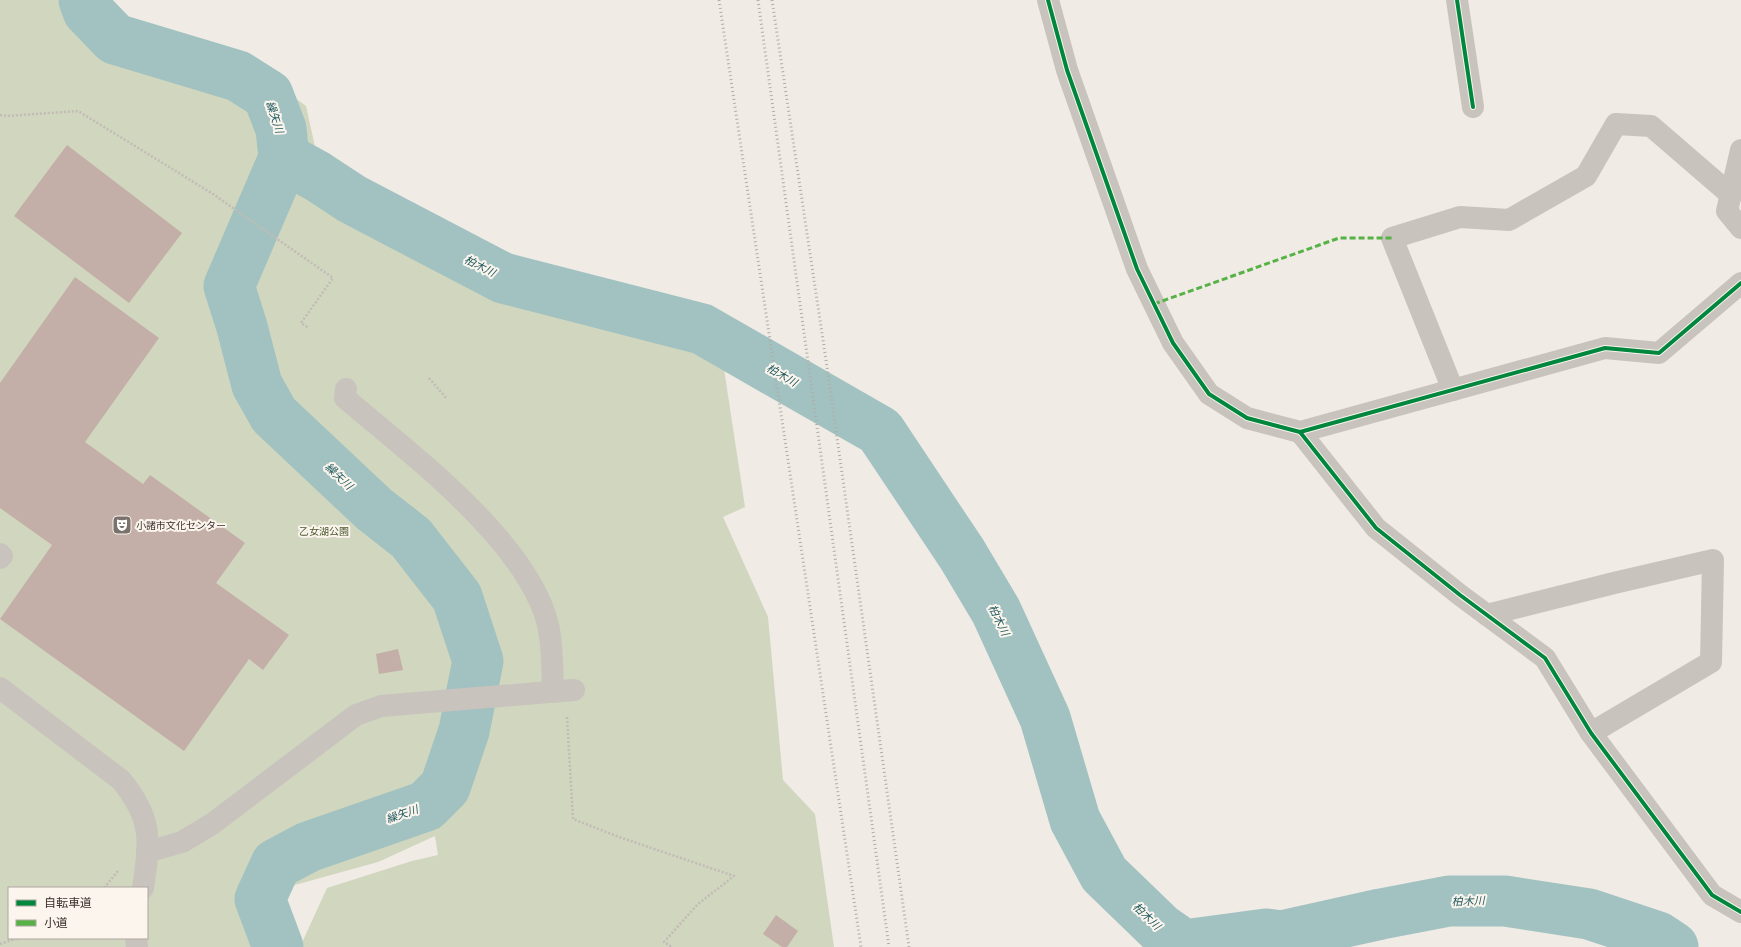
<svg xmlns="http://www.w3.org/2000/svg" width="1741" height="947" viewBox="0 0 1741 947" font-family="'Roboto Condensed','Noto Sans JP',sans-serif">
  <style>
    .green { fill: #d1d6bf; fill-rule: evenodd }
    .lines { fill: none; stroke-linecap: round; stroke-linejoin: round }
    .river { stroke: #a1c2c1; stroke-width: 51 }
    .building { fill: #c3afa7 }
    .path { stroke: #c2bbb6; stroke-width: 2.5; stroke-dasharray: 2 2; stroke-linecap: butt }
    .minor { stroke: #c9c3be; stroke-width: 22 }
    .rail { stroke: #b1aca8; stroke-width: 3; stroke-dasharray: 1 3; stroke-linecap: butt }
    .quiet { stroke: #57b246; stroke-width: 3; stroke-dasharray: 6 3; stroke-linecap: butt }
    .cycleway-casing { stroke: #fbf5ee; stroke-width: 6 }
    .cycleway { stroke: #00873e; stroke-width: 4 }
    .labels { text-anchor: middle; stroke-width: 4; stroke-linejoin: round; paint-order: stroke }
    .poi-label { font-size: 10px; fill: #3b302b; stroke: #fbf5ee; text-anchor: start }
    .park-label { font-size: 10px; fill: #4a5a2e; stroke: #fbf5ee }
    .water-label { font-size: 11px; font-style: italic; fill: #1f5a5e; stroke: #fbf5ee }
  </style>
  <rect width="100%" height="100%" fill="#f0ebe5"/>
  <path class="green" d="M0,0h104l2,6 76,43 72,19 52,38 11,50 55,29 124,71 77,30 144,37 28,184 -22,10 45,100 15,163 32,34 19,133h-534l27,-59 85,-27 26,-6 -3,-19 -57,26 -94,26 -6,20 11,39h-289zM9,888h138v50h-138z"/>
  <g class="lines">
    <g class="river">
      <path d="M84,0l4,11 27,28 123,37 30,19 13,34 3,29 -55,128 13,41 15,58 17,30 100,94 37,29 46,59 21,64 -14,70 -19,56 -19,19 -118,41 -32,17 -16,35 18,48"/>
      <path d="M284,158l33,18 35,23 151,79 199,51 178,102 82,123 34,57 49,107 30,102 29,54 57,55 23,16 82,-11 16,2 99,-22 68,-13h56l84,13 69,23 15,10"/>
    </g>
  </g>
  <g class="building">
    <path d="M67,145l115,88 -53,70 -115,-87z"/>
    <path d="M75,277l84,61 -74,104 58,42 7,-9 95,68 -29,40 73,52 -26,35 -14,-11 -65,92 -184,-132 52,-74 -52,-37v-125z"/>
    <path d="M398,649l5,21 -24,4 -3,-20z"/>
    <path d="M776,915l22,16 -11,16h-5l-19,-13z"/>
  </g>
  <g class="lines">
    <g class="path">
      <path d="M0,115l7,1 71,-5 135,83 120,84 -32,45 8,5"/>
      <path d="M429,378l18,21"/>
      <path d="M567,717l6,102 46,18 115,39 -36,28 -34,38 8,5"/>
      <path d="M104,888l14,-17"/>
      <path d="M0,944l18,-6"/>
    </g>
    <g class="minor">
      <path d="M1048,0l19,70 70,199 17,35 19,39 36,51 38,24 53,14 305,-84 54,5 82,-70"/>
      <path d="M1457,0l16,107"/>
      <path d="M1741,150l-14,61 14,17"/>
      <path d="M346,389l-1,9c64,55 183,143 203,227 5,21 4,45 5,67"/>
      <path d="M1453,390l-61,-152 68,-21 49,3 77,-44 30,-52 35,2 80,69"/>
      <path d="M1300,432l76,96 84,67 85,63 46,75 121,162 29,17"/>
      <path d="M0,554l2,2 -2,2"/>
      <path d="M1487,615l127,-32 99,-23 -2,102 -120,71"/>
      <path d="M0,688l121,92c32,39 29,60 22,108"/>
      <path d="M147,852l35,-10 30,-18 144,-109 25,-9 193,-16"/>
      <path d="M136,938l1,9"/>
    </g>
    <g class="rail">
      <path d="M719,0l142,947"/>
      <path d="M758,0l131,947"/>
      <path d="M772,0l54,360 83,587"/>
    </g>
    <path class="quiet" d="M1154,304l185,-66h53"/>
    <g class="cycleway-casing">
      <g id="cycleway">
        <path d="M1048,0l19,70 70,199 17,35 19,39 36,51 38,24 53,14 305,-84 54,5 82,-70"/>
        <path d="M1457,0l16,107"/>
        <path d="M1300,432l76,96 84,67 85,63 46,75 121,162 29,17"/>
      </g>
    </g>
    <use href="#cycleway" class="cycleway"/>
  </g>
  <defs>
    <g id="theatre-square" transform="scale(1)"><rect x="-9" y="-9" width="18" height="18" rx="4" fill="#7a716c" stroke="#fbf5ee"/><path d="M-5-5.5Q0-4 5-5.5V0Q5 5 0 6Q-5 5-5 0ZM-3.3-2.5H-1v1.5H-3.3ZM1-2.5H3.3v1.5H1ZM-2.8 1Q0 5.5 2.8 1Z" fill="#fff"/></g>
  </defs>
  <g fill-rule="evenodd">
    <use href="#theatre-square" x="122" y="525"/>
  </g>
  <g class="labels">
    <g class="poi-label">
      <text x="136" y="529">小諸市文化センター</text>
    </g>
    <g class="park-label">
      <text x="324" y="535">乙女湖公園</text>
    </g>
    <g class="water-label">
      <text transform="translate(275 117) rotate(72)" y="4">繰矢川</text>
      <text transform="translate(480 266) rotate(27)" y="4">柏木川</text>
      <text transform="translate(782 375) rotate(30)" y="4">柏木川</text>
      <text transform="translate(339 476) rotate(43)" y="4">繰矢川</text>
      <text transform="translate(999 620) rotate(64)" y="4">柏木川</text>
      <text transform="translate(402 814) rotate(-19)" y="4">繰矢川</text>
      <text transform="translate(1468 901) rotate(-2)" y="4">柏木川</text>
      <text transform="translate(1147 916) rotate(44)" y="4">柏木川</text>
    </g>
  </g>
  <rect x="8" y="887" width="140" height="52" fill="#fbf5ee" stroke="#aea6a0"/>
  <rect x="16" y="900" width="20" height="6" fill="#00873e" stroke="#aea6a0"/>
  <text x="44" y="907" font-size="12" fill="#3b302b">自転車道</text>
  <rect x="16" y="920" width="20" height="6" fill="#57b246" stroke="#aea6a0"/>
  <text x="44" y="927" font-size="12" fill="#3b302b">小道</text>
</svg>
